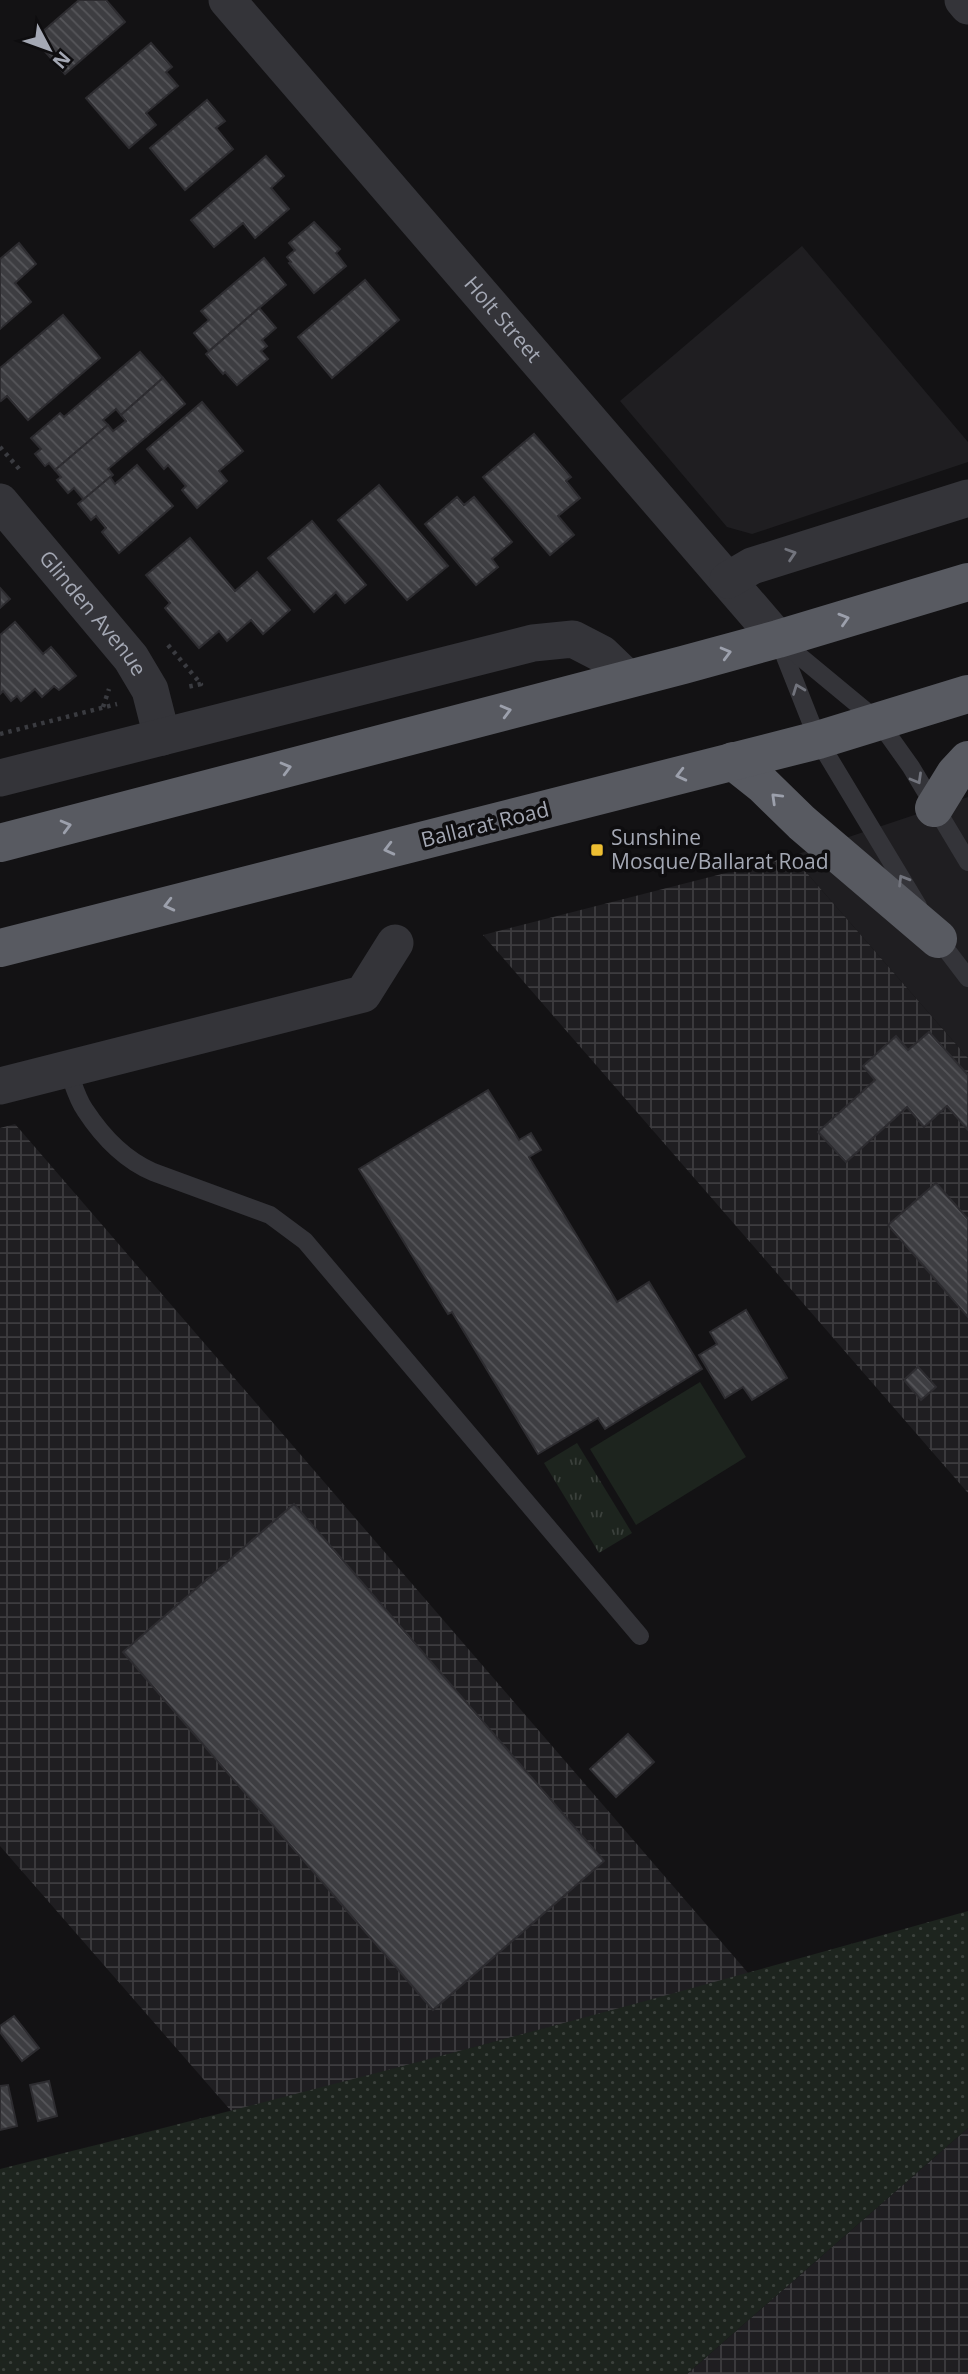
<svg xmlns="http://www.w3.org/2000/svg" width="968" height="2374" viewBox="0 0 968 2374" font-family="'Open Sans',sans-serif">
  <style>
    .built { fill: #1f1e21 }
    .industrial { fill: url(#industrial-grid) }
    .grass { fill: url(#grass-dots) }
    .park { fill: url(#park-tufts) }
    .garden { fill: #1d241e }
    .building { fill: url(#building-back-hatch); stroke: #2d2c30; stroke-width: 2 }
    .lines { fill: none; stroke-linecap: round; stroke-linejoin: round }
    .path { stroke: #3a3b40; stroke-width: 4.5; stroke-dasharray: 3.5 5; stroke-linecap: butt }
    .service { stroke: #343439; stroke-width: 18 }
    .minor { stroke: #343439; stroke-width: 37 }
    .trunk { stroke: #585a61; stroke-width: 38 }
    .oneway { stroke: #72747d }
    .oneway2 { stroke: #9ca0ac }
    .poi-dot { fill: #edbe32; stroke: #0e0d0f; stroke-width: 2.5 }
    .labels { text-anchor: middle; stroke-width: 7; stroke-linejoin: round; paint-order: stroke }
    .street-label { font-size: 21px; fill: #a4a8b4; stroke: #0e0d0f }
    .poi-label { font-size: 21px; fill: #a4a8b4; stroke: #0e0d0f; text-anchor: start }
  </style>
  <defs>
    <pattern id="industrial-grid" width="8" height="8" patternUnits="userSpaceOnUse" patternTransform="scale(1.75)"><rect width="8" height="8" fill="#1f1e21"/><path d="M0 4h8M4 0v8" fill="none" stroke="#3d3c3f"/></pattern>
    <pattern id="grass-dots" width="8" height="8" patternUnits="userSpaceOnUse" patternTransform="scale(1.75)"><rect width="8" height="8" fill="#1d241e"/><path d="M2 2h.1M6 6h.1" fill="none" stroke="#3b413c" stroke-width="1.8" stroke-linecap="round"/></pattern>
    <pattern id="park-tufts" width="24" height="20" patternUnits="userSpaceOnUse" patternTransform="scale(1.75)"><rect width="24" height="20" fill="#1d241e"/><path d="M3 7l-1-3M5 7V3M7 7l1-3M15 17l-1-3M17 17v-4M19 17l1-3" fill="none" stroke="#3b413c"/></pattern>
    <pattern id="building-back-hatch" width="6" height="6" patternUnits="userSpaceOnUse" patternTransform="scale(1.75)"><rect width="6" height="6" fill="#3d3d41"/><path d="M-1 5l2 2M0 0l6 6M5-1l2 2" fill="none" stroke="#56565a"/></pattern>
  </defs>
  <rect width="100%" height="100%" fill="#131214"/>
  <g class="built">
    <path d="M802,246l166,196v20l-216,72 -25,-7 -107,-126z"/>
    <path d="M968,797v261l-176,-202z"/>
  </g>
  <g class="industrial">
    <path d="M792,856l176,202v435l-485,-558z"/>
    <path d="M15,1124l734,850 -517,138 -232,-266v-718z"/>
    <path d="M968,2128v246h-281z"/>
  </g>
  <path class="grass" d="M968,1911v217l-281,246h-687v-205c324,-80 647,-167 968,-258z"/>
  <path class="park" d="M577,1443l55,90 -33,20 -55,-90z"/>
  <path class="garden" d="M700,1382l46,75 -110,68 -46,-76z"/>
  <g class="building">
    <path d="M79,0h27l19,22 -60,52 -31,-35z"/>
    <path d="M151,43l21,24 -6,5 12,14 -32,27 10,12 -27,23 -43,-50z"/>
    <path d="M207,100l18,21 -9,7 17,21 -48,41 -35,-42z"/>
    <path d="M266,156l18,20 -13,12 18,21 -34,29 -12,-15 -29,24 -23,-27z"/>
    <path d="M314,222l26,27 -4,4 10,13 -32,27 -25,-30 2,-1 -4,-5 8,-7 -6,-7z"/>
    <path d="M19,243l17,21 -21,19 16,19 -31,27v-70z"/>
    <path d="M264,258l22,27 -77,66 -15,-18 15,-13 -8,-9z"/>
    <path d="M365,280l34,40 -67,58 -34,-41z"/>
    <path d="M259,308l17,20 -14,12 5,6 -6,5 7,8 -31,26 -12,-13 -2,2 -17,-20z"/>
    <path d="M63,315l37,43 -72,62 -21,-24 -6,5 -1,-2v-31z"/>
    <path d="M140,352l23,26 -42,37 -5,-6 -13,11 5,5 -53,45 -6,-7 -4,3 -10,-12 6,-5 -10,-11 29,-25 4,4z"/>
    <path d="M163,378l22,26 -77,65 5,6 -29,25 -10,-12 -6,5 -11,-13 4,-3 -6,-7 53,-45 5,6 13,-10 -5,-6z"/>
    <path d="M202,402l41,49 -24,20 8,10 -30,27 -15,-18 4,-4 -18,-21 -4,4 -17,-20z"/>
    <path d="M534,434l37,43 -5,4 14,17 -22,18 16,19 -24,20 -67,-78z"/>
    <path d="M137,465l36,41 -54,47 -17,-21 4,-4 -10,-12 -5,4 -13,-16 32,-27 5,7z"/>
    <path d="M379,485l69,81 -41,34 -69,-80z"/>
    <path d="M457,497l7,8 10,-8 38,45 -20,17 6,8 -22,18 -51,-61z"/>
    <path d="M312,521l54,64 -21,18 -9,-11 -22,20 -46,-54z"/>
    <path d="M190,538l45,53 22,-19 33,38 -27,24 -12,-14 -24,21 -8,-10 -20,17 -34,-40 5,-5 -24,-28z"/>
    <path d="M0,588l10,11 -10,9z"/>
    <path d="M15,622l28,32 8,-7 25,29 -17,14 -5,-4 -12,11 -7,-8 -14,12 -4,-5 -6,5 -8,-10 -3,3v-59z"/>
    <path d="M929,1032l39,43v55l-21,-24 -23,21 -17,-20 -61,55 -28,-30 57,-52 -12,-14 33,-30 12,14z"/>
    <path d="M488,1090l31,50 12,-7 10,17 -12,7 88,145 32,-20 53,87 -97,60 -7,-11 -60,36 -86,-142 -4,2 -89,-145z"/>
    <path d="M936,1183l32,36v98l-80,-92z"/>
    <path d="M746,1310l41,68 -35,22 -9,-13 -18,11 -26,-43 18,-11 -7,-12z"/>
    <path d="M918,1367l18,20 -15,13 -17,-20z"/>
    <path d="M294,1504l310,357 -171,149 -310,-358z"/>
    <path d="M628,1734l26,28 -38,35 -26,-28z"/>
    <path d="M14,2016l25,32 -17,13 -22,-29v-6z"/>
    <path d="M49,2081l8,35 -19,5 -8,-36z"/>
    <path d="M8,2085l9,41 -17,4v-44z"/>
  </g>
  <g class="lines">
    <g class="path">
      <path d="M0,447l20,23"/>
      <path d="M168,645l33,39 -14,3"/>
      <path d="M103,707l6,-18"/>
      <path d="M0,734l117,-30"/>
    </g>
    <g class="service">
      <path d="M778,639l40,101 100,166"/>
      <path d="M780,640l99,82 32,45 57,95"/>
      <path d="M936,936l32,42"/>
      <path d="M68,1070c5,13 9,29 17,40 17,26 40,50 68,62l117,43 35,26 335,395"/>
    </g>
    <g class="minor">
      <path id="s1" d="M227,0l551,639"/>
      <path d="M963,0l5,6"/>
      <path id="s2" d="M0,502l131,156 19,32 12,47"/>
      <path d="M728,580l24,-14 216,-68"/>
      <path d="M0,778l533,-135 40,-4 29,15 26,25"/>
      <path d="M0,1086l363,-92 32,-51"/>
    </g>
    <g class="trunk">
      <path d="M733,761l29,23 40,39 136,116"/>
      <path d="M934,808l21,-34 13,-14"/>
      <path d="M0,843l683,-178 95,-26 190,-57"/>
      <path d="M0,948l818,-208 150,-46"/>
    </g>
  </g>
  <defs><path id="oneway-chevron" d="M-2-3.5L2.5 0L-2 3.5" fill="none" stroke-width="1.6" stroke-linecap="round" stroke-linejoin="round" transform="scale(1.75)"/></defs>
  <g class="oneway">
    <use href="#oneway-chevron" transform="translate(791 554) rotate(-18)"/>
    <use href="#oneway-chevron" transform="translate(798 689) rotate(-111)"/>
    <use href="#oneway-chevron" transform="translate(917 779) rotate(60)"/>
    <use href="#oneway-chevron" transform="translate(903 880) rotate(-121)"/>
  </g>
  <g class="oneway2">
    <use href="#oneway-chevron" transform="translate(844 619) rotate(-17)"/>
    <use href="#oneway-chevron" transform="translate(726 653) rotate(-15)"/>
    <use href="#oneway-chevron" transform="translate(506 711) rotate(-15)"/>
    <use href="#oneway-chevron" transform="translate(286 768) rotate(-15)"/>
    <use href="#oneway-chevron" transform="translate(681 775) rotate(166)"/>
    <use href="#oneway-chevron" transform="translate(776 798) rotate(-136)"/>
    <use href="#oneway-chevron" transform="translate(66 826) rotate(-15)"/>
    <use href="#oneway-chevron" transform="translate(389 849) rotate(166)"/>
    <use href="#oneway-chevron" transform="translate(169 905) rotate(166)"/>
  </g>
  <rect class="poi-dot" x="590" y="843" width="14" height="14" rx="3.5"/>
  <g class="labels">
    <g class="street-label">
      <text dy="7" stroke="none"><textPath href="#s1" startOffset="422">Holt Street</textPath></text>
      <text dy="7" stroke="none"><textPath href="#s2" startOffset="145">Glinden Avenue</textPath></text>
      <text transform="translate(485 825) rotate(-14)" y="7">Ballarat Road</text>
    </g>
    <g class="poi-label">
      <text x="611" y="845">Sunshine<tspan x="611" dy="24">Mosque/Ballarat Road</tspan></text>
    </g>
  </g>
  <g transform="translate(49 49) rotate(131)" stroke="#0e0d0f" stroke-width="5" paint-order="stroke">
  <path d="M0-5L12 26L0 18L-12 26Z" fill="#a4a8b4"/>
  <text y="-10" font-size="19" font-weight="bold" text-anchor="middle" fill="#a4a8b4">N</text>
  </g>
</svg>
